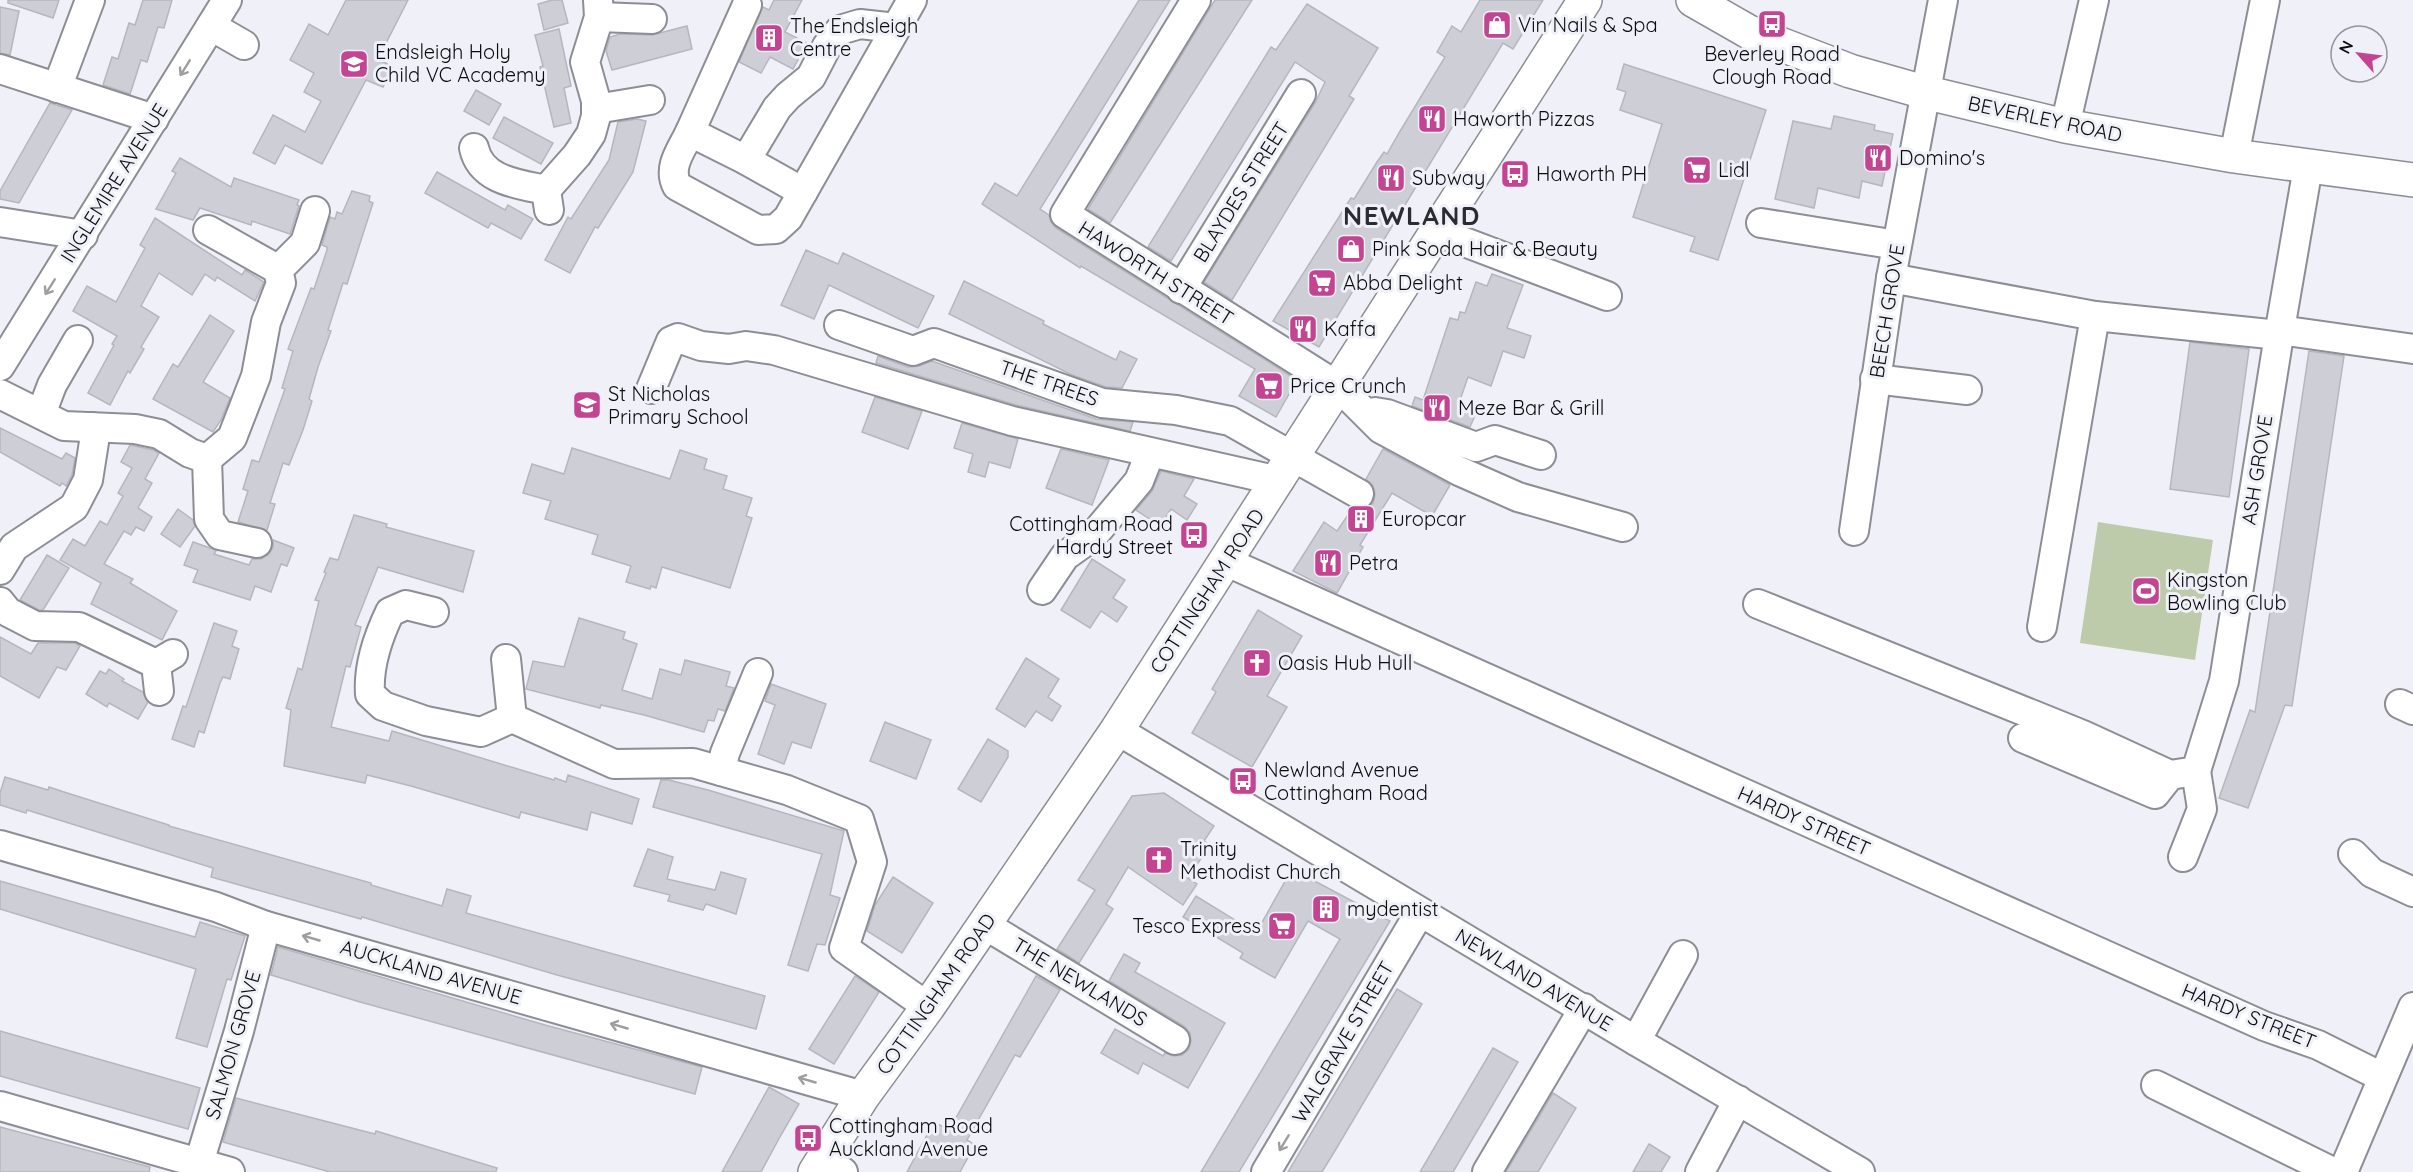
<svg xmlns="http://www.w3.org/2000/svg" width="2413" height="1172" viewBox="0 0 2413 1172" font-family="Quicksand,sans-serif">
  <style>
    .green { fill: #becbab }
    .building { fill: #cdced6; stroke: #b6b6bf; stroke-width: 1.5 }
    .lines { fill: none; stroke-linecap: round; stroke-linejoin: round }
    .minor-casing { stroke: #8d8d95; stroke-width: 32 }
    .major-casing { stroke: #8d8d95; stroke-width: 36 }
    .minor { stroke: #fff; stroke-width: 28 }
    .major { stroke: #fff; stroke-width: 33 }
    .oneway { stroke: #9e9e9f }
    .labels { text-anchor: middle; stroke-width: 6; stroke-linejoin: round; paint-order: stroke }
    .poi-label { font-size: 20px; fill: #0c0c0e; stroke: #f0f0f9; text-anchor: start }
    .street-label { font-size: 20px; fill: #0c0c0e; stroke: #f0f0f9 }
    .district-label { font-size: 26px; font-weight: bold; letter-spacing: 1.5px; fill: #2b2b32; stroke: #f0f0f9 }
  </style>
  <rect width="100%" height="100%" fill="#f0f0f9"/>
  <path class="green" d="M2098,522l115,18 -18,120 -115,-17z"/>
  <g class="building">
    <path d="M8,0h51l-6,18 -45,-15z"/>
    <path d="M143,0h29l-8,28 -6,-1 -11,35 -6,-2 -11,34 -27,-9 9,-28 6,2 11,-36 6,2z"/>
    <path d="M346,0h62l-30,59 15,8 -10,20 -17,-7 -44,84 -37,-19 -10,19 -22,-11 20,-38 32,17 16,-31 -17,-9 10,-19 -24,-13 19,-36 19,11z"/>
    <path d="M552,0h10l6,23 -24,7 -6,-26z"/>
    <path d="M774,0h28l-17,32 22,11 -14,26 -23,-12 -9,16 -22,-11 24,-55 6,3z"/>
    <path d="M1139,0h31l-130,209 9,6 2,7 5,6 241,152 -21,37 -37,-21 16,-27 -174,-103 -1,2 -98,-64 13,-21 22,13z"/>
    <path d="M1215,0h37l-142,223 -22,-14z"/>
    <path d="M1480,0h63l-30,49 -10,-6 -184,304 -46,-26 78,-123 3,1 23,-37 7,-10 3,2 12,-21 46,-76 -8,-5 15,-26 9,6z"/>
    <path d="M1307,4l71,44 -29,48 5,3 -122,201 -28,-18 111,-179 10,-21 -30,-20 -124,199 -23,-14 123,-200 5,3z"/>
    <path d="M0,7l19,4 -9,44 -10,-2z"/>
    <path d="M687,26l5,23 -80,21 -6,-19 4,-14 10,-3 32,1z"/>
    <path d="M559,29l12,57 -7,2 7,35 -17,4 -14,-60 3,-1 -8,-31z"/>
    <path d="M1624,64l142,46 -48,150 -28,-9 5,-14 -62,-20 29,-93 -42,-14 6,-18 -9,-3z"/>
    <path d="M476,90l25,14 -12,21 -25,-14z"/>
    <path d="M50,103l22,7 -53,93 -19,-4v-8z"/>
    <path d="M1834,116l41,9 -1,5 19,4 -11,52 -20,-5 -3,17 -41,-10 -4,20 -39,-9 18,-78 38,8z"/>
    <path d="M504,117l49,26 -12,21 -48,-26z"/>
    <path d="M637,119l9,2 -13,51 -35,56 -3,-1 -25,46 -25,-13 23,-43 3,2 38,-59 9,-38z"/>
    <path d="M180,158l51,29 3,-9 65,22 -2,5 2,1 -9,28 -38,-13 -1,4 -51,-17 -7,12 -37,-11 20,-36 -4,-2z"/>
    <path d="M437,172l68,38 3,-5 25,14 -12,20 -30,-16 -3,5 -63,-35z"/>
    <path d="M352,191l18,5 -1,5 4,2 -26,81 -4,-1 -15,47 3,1 -13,36 -9,32 3,2 -9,29 -14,35 -6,-2 -13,40 5,1 -8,26 -29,-8 10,-31 -5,-2 9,-29 7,2 26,-73 -3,-1 11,-37 -5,-2 23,-61 3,1 13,-39v-3l-5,-2 8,-28 5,2 2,-7 5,2z"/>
    <path d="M155,218l87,57 3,-5 19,12 -9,19 -38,-24 -2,4 -10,-7 -13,21 -33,-22 -18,33 18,11 -18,30 3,2 -14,24 -2,-2 -18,34 -22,-12 26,-48 -2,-1 5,-8 -44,-25 14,-25 29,16 29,-54 -5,-3z"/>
    <path d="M806,250l32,14 5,-11 91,43 -16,32 -89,-43 -15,34 -33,-14z"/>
    <path d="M1492,274l31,11 -16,43 24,8 -7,22 -21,-7 -12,35 -23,-9 -10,29 18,7 -6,14 -58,-21 3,-9 8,3 27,-82 8,2 2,-8 5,1 11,-31 11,4z"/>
    <path d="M964,281l80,40 -1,3 73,36 4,-9 17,8 -15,29 -16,-1 -34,-12 -123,-61z"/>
    <path d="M210,315l24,16 -31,51 27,16 -9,22 -8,12 -60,-33 20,-35 5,3z"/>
    <path d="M2190,342l59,7 -20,148 -59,-8z"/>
    <path d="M2309,351l35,5 -52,350 -7,-1 -37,103 -29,-10 31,-88 5,2z"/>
    <path d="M878,356l30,11 11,-1 13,-5 164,58 37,3 -3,9 -114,-26 -140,-42z"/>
    <path d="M875,397l47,14 -14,38 -46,-17z"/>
    <path d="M962,423l56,16 -8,29 -21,-6 -4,15 -17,-5 5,-18 -19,-6z"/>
    <path d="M0,428l62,31 4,-6 9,5 -3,17 -6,11 -4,-3 -2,3 -60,-34z"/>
    <path d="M130,445l23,5 6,3 -14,26 7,4 -14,25 14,9 -8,14 -8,-4 -5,8 -7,-4 -20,33 29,15 -3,4 47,28 -15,29 -71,-36 10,-21 -41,-23 13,-21 12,7 15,-25 7,4 16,-29 -5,-3 14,-25 -11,-6z"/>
    <path d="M572,448l98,31 10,-29 27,9 -3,10 23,7 -4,13 29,9 -6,18 6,2 -22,70 -68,-21 -6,21 -5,-2 -1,3 -24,-7 5,-16 -39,-12 6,-19 -53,-16 6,-18 -28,-8 9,-29 32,10z"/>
    <path d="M1061,449l48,11 -17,45 -46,-17z"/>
    <path d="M1383,449l67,36 -18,31 -40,-23 -32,52 3,2 -26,46 -44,-22 31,-49 13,9 15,-22 8,1 7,-2 6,-5 2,-9 -2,-8 -7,-7z"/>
    <path d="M1161,471l33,8 -10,17 13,8 -10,16 -16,-11 -11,17 -24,-16 16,-19z"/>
    <path d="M178,509l15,11 2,6 -15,21 -19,-13z"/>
    <path d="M354,515l33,9 -1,3 88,24 -11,41 -85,-25 -23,58 6,2 -11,40 -4,-1 -15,61 58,14 3,-10 162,49 1,-2 11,4 2,-7 71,24 -7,25 -41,-12 -4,18 -66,-18 -2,6 -108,-32 -44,-11 -2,8 -81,-17 7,-56 -5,-2 12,-40 4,2 17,-69 -4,-1 11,-27 -2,-1 6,-14 8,2z"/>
    <path d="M273,540l21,8 -7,18 -6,-2 -10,28 -16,-6 -5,14 -57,-18 5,-12 -14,-5 9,-23 20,7 3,2 -2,3 35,11 3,-6h9l8,-5 4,-7z"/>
    <path d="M47,555l22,13 -26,42h-4l-19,-10z"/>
    <path d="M1092,559l33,21 -12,18 14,9 -10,15 -16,-11 -11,17 -29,-18z"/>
    <path d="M1258,610l44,26 -35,60 20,11 -35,60 -60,-34 24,-41 -4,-3z"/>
    <path d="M579,618l46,14 -2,7 14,5 -15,46 30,9 8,-30 21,6 4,-15 45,12 -4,14 8,2 -9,23 -7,-2 -4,12 -6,-1 -4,12 -60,-17 -43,-10 -1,3 -74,-19 7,-28 31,6z"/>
    <path d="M214,623l23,8 -5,15 7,3 -9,30 -7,-2 -3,6 -16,50 -5,-2 -5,16 -22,-8 11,-33 3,1z"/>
    <path d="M0,637l31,17 7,-11h37l5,3 -14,24 -9,-3 -18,31 -39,-22z"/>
    <path d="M1026,658l33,21 -11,18 13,9 -9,15 -16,-10 -11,16 -29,-18z"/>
    <path d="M109,669l15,10 -2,2 21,11 5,10 -10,17 -29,-16 -2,4 -21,-13 14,-23 6,3z"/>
    <path d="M771,684l55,20 -15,44 -19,-6 -8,22 -26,-10 17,-49 -10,-4z"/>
    <path d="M885,722l46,18 -15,39 -46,-18z"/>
    <path d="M988,739l20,12v6l-27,45 -23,-13z"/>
    <path d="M5,777l43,13 1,-3 15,5 105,33v1l202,57v2l71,21 5,-17 24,7 -5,17 299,83 -9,33 -199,-54 -195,-58 -1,2 -150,-42 2,-9 -186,-58 -1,3 -26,-8v-12z"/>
    <path d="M661,780h8l39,10 136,41 -14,64 10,3 -15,47 -8,-1 -9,27 -20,-6 34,-111 -169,-47z"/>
    <path d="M1164,793l50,33 -10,15 6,4 -22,33 9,6 -14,21 -55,-38 -22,37 7,5 -34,54 -22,-14 38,-59 -17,-10 54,-84z"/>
    <path d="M648,849l25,8 -6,22 48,11 6,-18 25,7 -10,35 -30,-10 -3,6 -35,-9 2,-6 -36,-9z"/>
    <path d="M1292,869l98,52 -151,251h-38l139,-233 -32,-18 -33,57 -35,-20 3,-5 -60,-36 13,-21 60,37z"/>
    <path d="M893,877l40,26 -31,50 -35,-22 8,-26z"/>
    <path d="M0,881l195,56 5,-15 45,14 -14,44 -4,-1 -20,68 -31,-9 20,-69 -196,-60z"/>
    <path d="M278,947l267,78 157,42 -7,27 -335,-92 -89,-27z"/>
    <path d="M1124,954l16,9 -5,9 90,51 -37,65 -45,-25 -5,11 -37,-21 14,-24 48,27 2,-3 9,3 8,-1 7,-6 2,-8 -1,-8 -6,-7 -75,-45z"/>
    <path d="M855,976l24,16 -45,72 -25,-15z"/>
    <path d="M1036,976l24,14 -40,67 -5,-2 -48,85 8,5 -15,27h-53l27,-50 15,8z"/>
    <path d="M1397,989l25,15 -86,145 -14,23h-34z"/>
    <path d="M0,1031l200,57 -12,41 -188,-53z"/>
    <path d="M1493,1048l25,14 -65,110h-33z"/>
    <path d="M769,1087l30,17 -18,31 -20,37h-39z"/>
    <path d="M1553,1093l23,15 -38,64h-32z"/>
    <path d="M236,1098l139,36 1,-3 121,37 -1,4h-166l-93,-26 -14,-4z"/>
    <path d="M0,1127l150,40 -1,5h-149z"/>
    <path d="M1649,1144l21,13 -9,15h-28z"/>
  </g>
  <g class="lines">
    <g class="minor-casing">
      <g id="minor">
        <path d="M1196,0l-131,214 274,173 42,42 78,42 59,26 105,30"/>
        <path d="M599,17l53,2"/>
        <path d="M211,26l33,19"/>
        <path d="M896,28l-36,-4 -20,6 -13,16 -16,31 -23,19 -11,12 -31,52 -56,-28c-8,17 -23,35 -13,54l81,44 18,-1 12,-11 124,-218"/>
        <path d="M0,69l154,50"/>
        <path d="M57,88l33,-88"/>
        <path d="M596,109l54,-9"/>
        <path d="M2065,126l29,-126"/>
        <path d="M690,132l57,-127"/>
        <path d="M474,148c7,33 45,36 72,42l3,20"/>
        <path d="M2234,156l31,-156"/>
        <path d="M746,160l57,32"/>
        <path d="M546,190l31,-35 14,-21 5,-18v-15l-11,-39 14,-45 -1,-17"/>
        <path d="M0,222l83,13"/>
        <path d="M1761,223l136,22"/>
        <path d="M1438,232l169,64"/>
        <path d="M278,270l27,-27 10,-32"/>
        <path d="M1891,278l204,38 184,19"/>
        <path d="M1181,289l120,-195"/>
        <path d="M839,325l74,26 21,-8 168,60 74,7 54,11 129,73"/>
        <path d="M2280,330l133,19"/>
        <path d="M0,366l227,-366"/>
        <path d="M1875,379l92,11"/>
        <path d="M651,389l20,-48 7,-3 23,8 28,3 17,-3 28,4 238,71 267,60"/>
        <path d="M0,394l64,32 71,3 24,5 31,19 17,6 25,-21 24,-62 10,-54 15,-39 -3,-13 -8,-5 -62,-35"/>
        <path d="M1375,412l12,2 89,33 19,-7 46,15"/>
        <path d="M41,414l11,-29 26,-45"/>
        <path d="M207,459l2,60 11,16 37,8"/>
        <path d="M1854,531l37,-253 52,-278"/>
        <path d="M1227,562l1037,464 54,19 64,32"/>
        <path d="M0,570l14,-23 60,-40 14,-27 6,-38 -2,-15"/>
        <path d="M1042,590l23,-34 28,-20 46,-55 11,-28"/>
        <path d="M0,602l8,10 27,14 44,1 77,37"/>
        <path d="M1758,604l325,131 87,40 26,-4 28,-90 55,-346 29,-168"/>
        <path d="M434,612l-28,-7 -16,7c-12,25 -22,54 -20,82l13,12 43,15 55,11 31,-14 102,46 79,-1 94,27 72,29 13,43 -28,86 84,59"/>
        <path d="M2042,627l53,-311"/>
        <path d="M506,659l6,59"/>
        <path d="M159,691l-3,-27 17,-10"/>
        <path d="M2400,704l13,6"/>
        <path d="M1117,730l519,311 224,131"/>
        <path d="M2023,738l132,56 15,-19"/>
        <path d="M721,771l4,-18 33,-80"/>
        <path d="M0,845l216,62 50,19 597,170"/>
        <path d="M2353,854l19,19 41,19"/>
        <path d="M2183,857l19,-48 -6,-38"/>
        <path d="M985,925l190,115"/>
        <path d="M1636,1041l47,-86"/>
        <path d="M2156,1085l177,87"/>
        <path d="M0,1106l230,66"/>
        <path d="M823,1160l20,12"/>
        <path d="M199,1163l40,-132 27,-105"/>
        <path d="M1266,1172l154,-260"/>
        <path d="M1487,1172l97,-164"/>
        <path d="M1700,1172l38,-72"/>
        <path d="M2343,1172l70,-165"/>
      </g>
    </g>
    <g class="major-casing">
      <g id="major">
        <path d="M1693,0l56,32 101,39 74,21 141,34 169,30 179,24"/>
        <path d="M815,1172l48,-76 65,-89 189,-277 468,-730"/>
      </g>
    </g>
    <use href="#minor" class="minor"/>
    <use href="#major" class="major"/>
  </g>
  <defs><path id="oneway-shaft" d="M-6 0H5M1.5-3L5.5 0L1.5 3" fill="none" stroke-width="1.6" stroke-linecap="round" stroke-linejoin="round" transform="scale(1.5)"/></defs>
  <g class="oneway">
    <use href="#oneway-shaft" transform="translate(185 68) rotate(122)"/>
    <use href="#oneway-shaft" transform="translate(50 287) rotate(122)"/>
    <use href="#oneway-shaft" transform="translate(311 938) rotate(-164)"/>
    <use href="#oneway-shaft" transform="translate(619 1026) rotate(-164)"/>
    <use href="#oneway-shaft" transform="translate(807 1080) rotate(-164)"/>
    <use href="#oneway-shaft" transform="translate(1284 1143) rotate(121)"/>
  </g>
  <defs>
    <g id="bus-square" transform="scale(1.5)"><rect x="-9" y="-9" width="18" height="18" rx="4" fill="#c34592" stroke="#f0f0f9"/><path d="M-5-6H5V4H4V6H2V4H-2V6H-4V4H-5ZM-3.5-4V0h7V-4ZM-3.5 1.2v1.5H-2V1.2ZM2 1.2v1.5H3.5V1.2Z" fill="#fff"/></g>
    <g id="shop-square" transform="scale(1.5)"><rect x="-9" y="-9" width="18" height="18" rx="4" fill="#c34592" stroke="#f0f0f9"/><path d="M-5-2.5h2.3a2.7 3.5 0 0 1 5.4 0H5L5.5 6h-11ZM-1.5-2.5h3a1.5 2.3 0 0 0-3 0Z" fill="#fff"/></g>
    <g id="building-square" transform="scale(1.5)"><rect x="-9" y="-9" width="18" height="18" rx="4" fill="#c34592" stroke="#f0f0f9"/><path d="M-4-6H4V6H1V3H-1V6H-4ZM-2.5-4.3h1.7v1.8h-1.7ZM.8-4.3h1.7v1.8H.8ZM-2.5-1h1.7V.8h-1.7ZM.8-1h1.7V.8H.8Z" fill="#fff"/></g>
    <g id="school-square" transform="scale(1.5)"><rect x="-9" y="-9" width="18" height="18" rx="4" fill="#c34592" stroke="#f0f0f9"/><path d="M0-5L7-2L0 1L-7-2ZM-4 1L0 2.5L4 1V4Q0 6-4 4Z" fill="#fff"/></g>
    <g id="restaurant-square" transform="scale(1.5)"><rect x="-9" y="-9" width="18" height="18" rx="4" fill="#c34592" stroke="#f0f0f9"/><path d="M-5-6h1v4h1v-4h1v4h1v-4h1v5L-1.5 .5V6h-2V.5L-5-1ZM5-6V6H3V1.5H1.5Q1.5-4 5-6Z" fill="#fff"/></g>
    <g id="supermarket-square" transform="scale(1.5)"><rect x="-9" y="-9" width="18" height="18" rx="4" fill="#c34592" stroke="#f0f0f9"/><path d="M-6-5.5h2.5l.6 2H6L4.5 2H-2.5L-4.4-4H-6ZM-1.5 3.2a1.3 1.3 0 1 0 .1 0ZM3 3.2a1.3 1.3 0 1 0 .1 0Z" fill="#fff"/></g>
    <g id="stadium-square" transform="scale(1.5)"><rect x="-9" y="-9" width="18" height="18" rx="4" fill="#c34592" stroke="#f0f0f9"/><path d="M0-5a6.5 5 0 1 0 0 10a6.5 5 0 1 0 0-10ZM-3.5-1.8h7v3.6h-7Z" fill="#fff"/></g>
    <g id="church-square" transform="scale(1.5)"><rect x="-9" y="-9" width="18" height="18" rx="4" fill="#c34592" stroke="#f0f0f9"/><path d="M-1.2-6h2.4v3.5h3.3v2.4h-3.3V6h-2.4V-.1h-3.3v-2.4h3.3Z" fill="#fff"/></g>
  </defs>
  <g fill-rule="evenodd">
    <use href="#bus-square" x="1772" y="24"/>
    <use href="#shop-square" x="1497" y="25"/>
    <use href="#building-square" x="769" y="38"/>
    <use href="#school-square" x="354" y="64"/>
    <use href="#restaurant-square" x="1432" y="119"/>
    <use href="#restaurant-square" x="1878" y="158"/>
    <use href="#supermarket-square" x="1697" y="170"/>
    <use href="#bus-square" x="1515" y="174"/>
    <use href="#restaurant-square" x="1391" y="178"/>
    <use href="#shop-square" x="1351" y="249"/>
    <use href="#supermarket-square" x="1322" y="283"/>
    <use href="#restaurant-square" x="1303" y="329"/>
    <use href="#supermarket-square" x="1269" y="386"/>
    <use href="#school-square" x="587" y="405"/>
    <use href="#restaurant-square" x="1437" y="408"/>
    <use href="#building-square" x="1361" y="519"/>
    <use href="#bus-square" x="1194" y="535"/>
    <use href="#restaurant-square" x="1328" y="563"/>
    <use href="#stadium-square" x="2146" y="591"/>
    <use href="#church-square" x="1257" y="663"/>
    <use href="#bus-square" x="1243" y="781"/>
    <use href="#church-square" x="1159" y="860"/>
    <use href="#building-square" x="1326" y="909"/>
    <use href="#supermarket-square" x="1282" y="926"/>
    <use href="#bus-square" x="808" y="1138"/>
  </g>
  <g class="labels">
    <g class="poi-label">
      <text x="1518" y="32">Vin Nails &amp; Spa</text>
      <text x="790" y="33">The Endsleigh<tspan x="790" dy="23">Centre</tspan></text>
      <text x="375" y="59">Endsleigh Holy<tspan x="375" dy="23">Child VC Academy</tspan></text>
      <text x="1772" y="61" text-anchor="middle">Beverley Road<tspan x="1772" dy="23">Clough Road</tspan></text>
      <text x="1453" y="126">Haworth Pizzas</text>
      <text x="1899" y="165">Domino's</text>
      <text x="1718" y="177">Lidl</text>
      <text x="1536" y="181">Haworth PH</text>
      <text x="1412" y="185">Subway</text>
      <text x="1372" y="256">Pink Soda Hair &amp; Beauty</text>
      <text x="1343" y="290">Abba Delight</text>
      <text x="1324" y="336">Kaffa</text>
      <text x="1290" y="393">Price Crunch</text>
      <text x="608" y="401">St Nicholas<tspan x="608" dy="23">Primary School</tspan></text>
      <text x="1458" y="415">Meze Bar &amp; Grill</text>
      <text x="1382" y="526">Europcar</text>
      <text x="1173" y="531" text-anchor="end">Cottingham Road<tspan x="1173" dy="23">Hardy Street</tspan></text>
      <text x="1349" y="570">Petra</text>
      <text x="2167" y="587">Kingston<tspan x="2167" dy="23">Bowling Club</tspan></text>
      <text x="1278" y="670">Oasis Hub Hull</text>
      <text x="1264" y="777">Newland Avenue<tspan x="1264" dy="23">Cottingham Road</tspan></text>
      <text x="1180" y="856">Trinity<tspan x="1180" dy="23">Methodist Church</tspan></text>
      <text x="1347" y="916">mydentist</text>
      <text x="1261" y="933" text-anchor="end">Tesco Express</text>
      <text x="829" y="1133">Cottingham Road<tspan x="829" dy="23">Auckland Avenue</tspan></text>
    </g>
    <g class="street-label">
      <text transform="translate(2045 119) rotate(12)" y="7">BEVERLEY ROAD</text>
      <text transform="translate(114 183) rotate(-58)" y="7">INGLEMIRE AVENUE</text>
      <text transform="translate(1241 192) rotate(-58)" y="7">BLAYDES STREET</text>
      <text transform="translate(1156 273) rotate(32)" y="7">HAWORTH STREET</text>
      <text transform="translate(1887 311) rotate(-81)" y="7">BEECH GROVE</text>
      <text transform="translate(1049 383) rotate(19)" y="7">THE TREES</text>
      <text transform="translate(2257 470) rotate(-81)" y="7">ASH GROVE</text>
      <text transform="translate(1207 591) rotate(-57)" y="7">COTTINGHAM ROAD</text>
      <text transform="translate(1804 821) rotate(24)" y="7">HARDY STREET</text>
      <text transform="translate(431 972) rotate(16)" y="7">AUCKLAND AVENUE</text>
      <text transform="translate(1534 980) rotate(31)" y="7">NEWLAND AVENUE</text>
      <text transform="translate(1080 982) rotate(31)" y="7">THE NEWLANDS</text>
      <text transform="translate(936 994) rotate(-55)" y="7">COTTINGHAM ROAD</text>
      <text transform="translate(2249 1016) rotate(22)" y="7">HARDY STREET</text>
      <text transform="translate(1343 1042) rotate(-60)" y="7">WALGRAVE STREET</text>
      <text transform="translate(233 1045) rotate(-74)" y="7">SALMON GROVE</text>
    </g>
    <g class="district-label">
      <text x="1412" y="225">NEWLAND</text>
    </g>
  </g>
  <g transform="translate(2359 54) rotate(298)"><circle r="28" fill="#f0f0f9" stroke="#95959b" stroke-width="1.5"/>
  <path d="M0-4.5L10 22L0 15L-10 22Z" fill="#c34592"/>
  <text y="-9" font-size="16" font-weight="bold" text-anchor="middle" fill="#0c0c0e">N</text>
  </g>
</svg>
